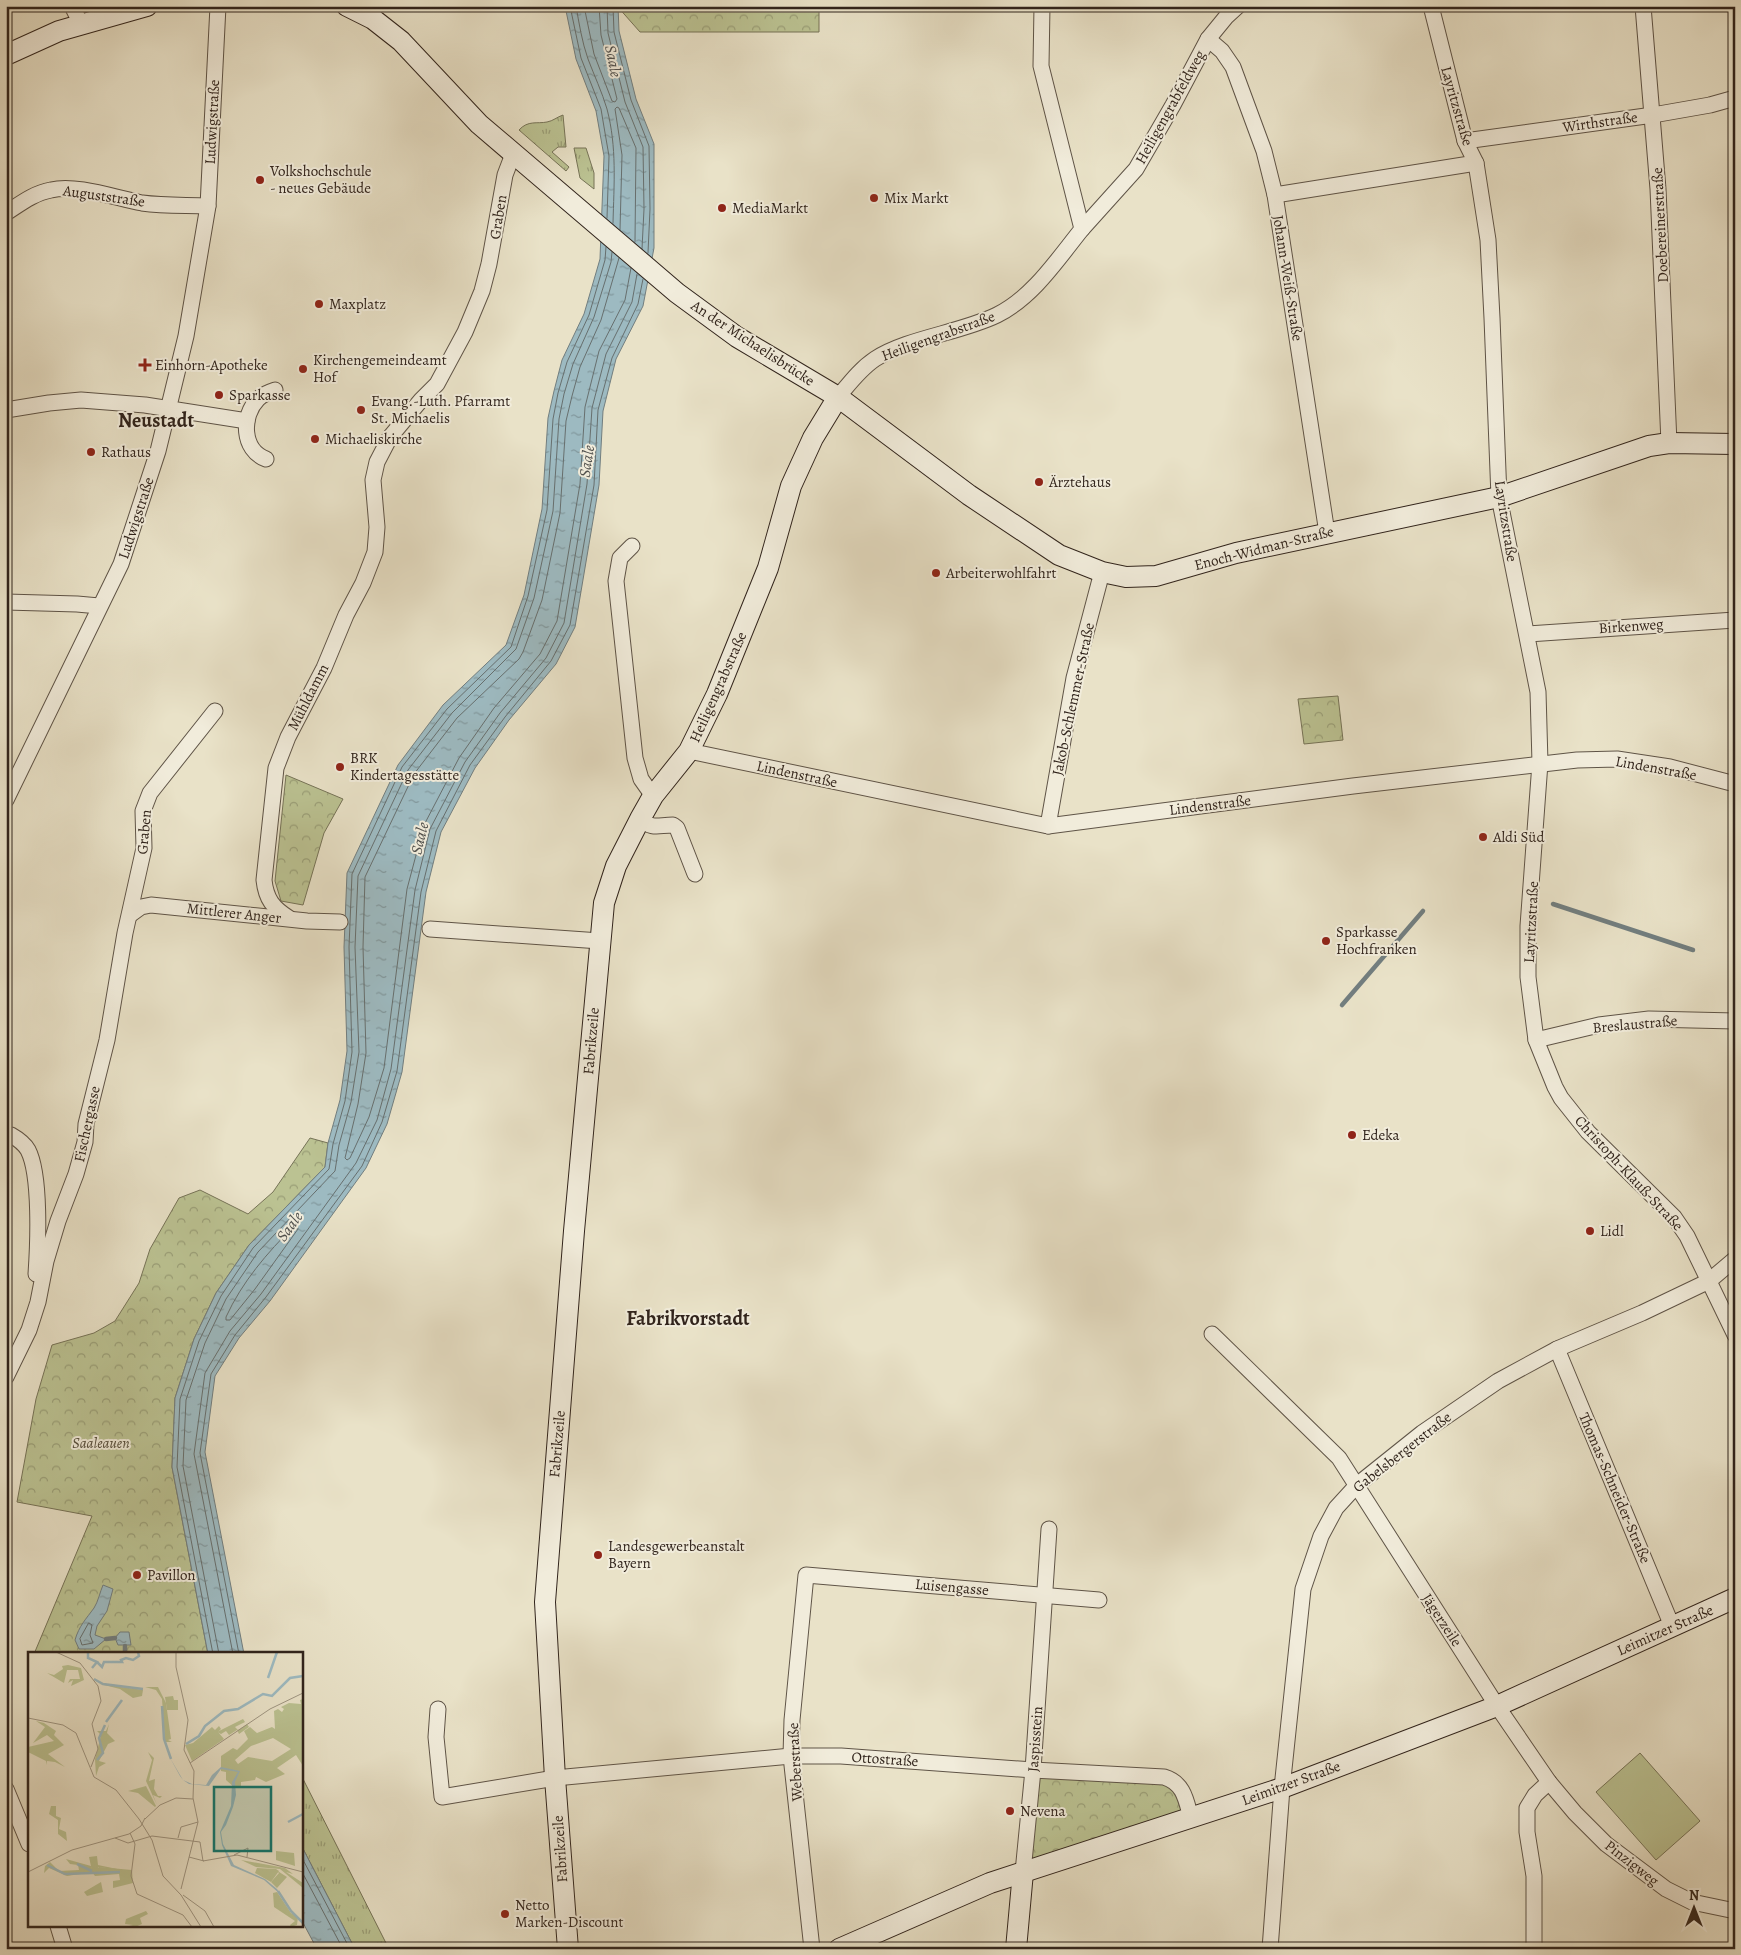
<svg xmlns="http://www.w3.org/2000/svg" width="1741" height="1955" viewBox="0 0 1741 1955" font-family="Alegreya,serif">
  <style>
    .grass { fill: url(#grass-tufts); stroke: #767357 }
    .park { fill: url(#park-crowns); stroke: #767357 }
    .pitch { fill: #bbc292; stroke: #767357 }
    .water { fill: url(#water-ripples); stroke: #727e7f }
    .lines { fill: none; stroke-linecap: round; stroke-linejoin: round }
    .shore { stroke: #676f6e; stroke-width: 1 }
    .stream { stroke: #727e7f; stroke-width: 4.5 }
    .street-casing { stroke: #5f5447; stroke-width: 17 }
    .secondary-casing { stroke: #31241c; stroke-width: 22 }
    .street { stroke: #f1ecdb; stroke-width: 15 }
    .secondary { stroke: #f1ecdb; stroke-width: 20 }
    .poi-dot { fill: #8f2418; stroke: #f1ecdb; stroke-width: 2 }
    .labels { text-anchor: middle; stroke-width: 4; stroke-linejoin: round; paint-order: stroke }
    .street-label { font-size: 15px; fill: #31241c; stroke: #f1ecdb }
    .poi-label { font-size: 15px; fill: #31241c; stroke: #f1ecdb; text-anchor: start }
    .park-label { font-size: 15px; font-style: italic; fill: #544c3a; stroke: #f1ecdb }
    .water-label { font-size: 16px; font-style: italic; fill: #51514e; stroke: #f1ecdb }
    .district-label { font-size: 20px; font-weight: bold; fill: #31241c; stroke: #f1ecdb }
    .inset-river { fill: none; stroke: #9dbac1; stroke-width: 2.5 }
    .inset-road { fill: none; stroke: #9f9683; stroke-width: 1 }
    .view { fill: #0f766e; fill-opacity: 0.15; stroke: #0f766e; stroke-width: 2.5 }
    .inset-edge { fill: none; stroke: #31241c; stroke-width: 2.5 }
  </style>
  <defs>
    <pattern id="grass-tufts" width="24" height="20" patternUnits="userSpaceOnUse" patternTransform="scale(1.25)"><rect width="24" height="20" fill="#bbc292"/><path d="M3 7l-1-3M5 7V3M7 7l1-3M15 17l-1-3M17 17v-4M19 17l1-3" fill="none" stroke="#999d76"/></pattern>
    <pattern id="park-crowns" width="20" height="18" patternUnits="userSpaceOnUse" patternTransform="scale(1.25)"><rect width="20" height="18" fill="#bbc292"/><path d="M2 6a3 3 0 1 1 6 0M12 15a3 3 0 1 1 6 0" fill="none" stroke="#999d76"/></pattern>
    <pattern id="water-ripples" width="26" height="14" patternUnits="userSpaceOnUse" patternTransform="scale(1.25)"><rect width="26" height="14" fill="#9dbac1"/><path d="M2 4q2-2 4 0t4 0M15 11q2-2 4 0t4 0" fill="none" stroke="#81979c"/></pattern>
  </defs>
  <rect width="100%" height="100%" fill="#e9e2c8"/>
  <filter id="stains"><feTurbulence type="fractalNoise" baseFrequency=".004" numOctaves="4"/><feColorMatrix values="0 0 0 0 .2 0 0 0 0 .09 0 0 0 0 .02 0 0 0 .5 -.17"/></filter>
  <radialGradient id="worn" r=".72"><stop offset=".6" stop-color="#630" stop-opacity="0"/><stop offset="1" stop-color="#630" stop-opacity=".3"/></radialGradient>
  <g class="grass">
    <path d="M563,115l3,32h-8l-6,5 17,15 -3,4 -47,-41c9,-10 18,-6 28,-8 6,-1 10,-5 16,-7z"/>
    <path d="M574,148h12l8,25v16l-14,-11z"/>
    <path d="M301,1775l88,174h-34l-54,-104z"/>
  </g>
  <g class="park">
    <path d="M617,6h202v26h-179z"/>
    <path d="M1338,696l5,44 -39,4 -6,-45z"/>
    <path d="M286,775l57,24 -19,34 -21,72 -22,-4 -6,-20z"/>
    <path d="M310,1138l18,5 -3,24 -76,78 -33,48 -22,46 -19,59 -3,69 36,187h-174l58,-138 -75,-14 19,-103 16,-54 42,-12 21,-12 24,-38 11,-34 29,-51 21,-8 48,24 25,-22z"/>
    <path d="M1034,1772l122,5 18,10 15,29 -164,56z"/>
  </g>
  <path class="pitch" d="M1640,1753l60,68 -44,39 -60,-68z"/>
  <g class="water">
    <path d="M565,6h53l1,25 17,68 18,45v104l-11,58 -27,53 -13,52 -4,74 -24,142 -19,37 -47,56 -34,48 -34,64 -15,60 -24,180 -15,52 -21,44 -96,133 -31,37 -24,38 -10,76 39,202h-36l-36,-187 3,-69 19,-59 22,-46 33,-48 76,-78 3,-24 12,-43 7,-49 -3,-104 3,-74 51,-108 45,-60 63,-60 18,-50 18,-86 6,-91 6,-27 8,-31 22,-46 16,-55 4,-103 -8,-45 -20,-52z"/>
    <path d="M103,1585l10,4 -6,22 -10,15 -2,9 11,4 -12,10h-15l-4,-9c4,-14 11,-21 19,-32 4,-6 6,-16 9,-23z"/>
    <path d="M120,1632h9l2,13h-13l-3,-7z"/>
    <path d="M301,1845l54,104h-38l-16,-30z"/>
  </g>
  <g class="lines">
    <g class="shore">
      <path d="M570,6l11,52 20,51 3,18 5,29 -2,62"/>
      <path d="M576,6c3,17 6,36 12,53 6,16 14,33 19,50 10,38 7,75 6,114"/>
      <path d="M584,6l10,48 18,47 3,1 2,-3 -16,-64 -2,-29"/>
      <path d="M607,6l1,27 17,69 18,45 1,62 -2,40"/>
      <path d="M613,6l1,26 17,68 18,46 1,63 -2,44"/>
      <path d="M620,230l2,-75 -7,-46 2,-2 2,1 17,40 -1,94"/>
      <path d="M619,258l-18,62 -21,47 -8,29 -6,25 -6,92 -18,87 -19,52 -4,7 -62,59 -43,56 -49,103 -2,70 3,106 -8,51 -13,54 2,2 3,-2 19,-41 15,-49 23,-179 17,-64 35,-67 35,-50 46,-54 17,-33 23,-137 5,-77 14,-56 26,-51 6,-32"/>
      <path d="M297,1225l1,4 -43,60 -25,31h-4v-3c16,-35 41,-64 68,-91z"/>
      <path d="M89,1623l3,2 -2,10 3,8 -11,2 -2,-6z"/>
      <path d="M213,1654l-36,-187 3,-68 19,-58 22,-45 32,-48 76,-79 4,-25 12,-43 7,-49 -3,-105 3,-73 50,-107 45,-58 64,-62 17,-51 19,-86 6,-91 5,-26 9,-31 22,-47 16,-55 1,-13"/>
      <path d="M219,1654l-36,-188 3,-66 19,-57 21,-44 32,-47 77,-81 4,-26 12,-43 8,-50 -4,-105 3,-71 50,-106 44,-57 64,-64 18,-51 19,-87 6,-92 5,-25 9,-30 21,-47 17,-55 1,-10"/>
      <path d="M233,1654l-39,-200 11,-81 25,-42 31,-37 95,-131 21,-43 14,-51 24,-179 15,-61 35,-67 35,-49 46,-55 18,-35 23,-139 5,-76 14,-54 26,-52 5,-28"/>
      <path d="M239,1654l-39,-201 11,-79 24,-39 31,-38 96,-131 20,-44 15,-51 24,-179 15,-61 34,-66 35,-48 46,-56 19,-36 24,-140 4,-75 14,-52 26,-54 5,-25"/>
      <path d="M301,1856l49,93"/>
      <path d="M301,1870l42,79"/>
    </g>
    <g class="stream">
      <path d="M1553,904l140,46"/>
      <path d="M1342,1005l81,-94"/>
      <path d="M106,1639l9,-1"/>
      <path d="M125,1646v8"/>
    </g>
    <g class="street-casing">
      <g id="street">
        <path d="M72,6l9,18"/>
        <path d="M1431,6l34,135 11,22 12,77 4,78 7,179 39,195 2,71 -12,163v51l8,63 19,47 6,11 27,34 86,85 13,19 48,99"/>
        <path d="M1643,6l15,183 11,254"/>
        <path d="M1208,39l14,12 11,16 31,84 11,44 52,338"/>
        <path d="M1465,141l188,-26 57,-10 25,-7"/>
        <path d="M1275,195l201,-32"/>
        <path d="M6,213c14,-9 28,-20 45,-23 26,-6 64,8 91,13 22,3 44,2 66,3"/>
        <path d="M1082,229l54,-60 37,-64 35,-66 18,-22 12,-11"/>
        <path d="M838,397c11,-13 22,-28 37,-38 32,-21 85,-26 122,-44 36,-18 60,-55 85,-86l-41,-163 1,-60"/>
        <path d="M6,410l43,-7 32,-3 64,5 102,16"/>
        <path d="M266,459c-24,-9 -25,-43 -8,-60 5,-5 11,-7 17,-9"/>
        <path d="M632,546l-12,12 -4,23 19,177 6,21 12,17"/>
        <path d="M6,602l71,2 22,2"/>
        <path d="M1528,634l207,-14"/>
        <path d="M689,751l359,75 305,-40 224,-26 40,-1 53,8 65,17"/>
        <path d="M6,800l115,-236 37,-113 28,-115 22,-130 10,-200"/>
        <path d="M640,819c13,11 18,6 33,6l4,3 18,46"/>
        <path d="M1048,826l26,-148 28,-106"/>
        <path d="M130,915l11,-8 10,-2 156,16 33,1"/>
        <path d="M289,918c-16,-10 -23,-19 -25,-38l12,-112 12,-31 36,-69 22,-53 17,-32 12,-31 2,-25 -4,-47 4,-18 13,-25 31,-37 16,-16 28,-52 17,-41 7,-27 16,-89 8,-21"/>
        <path d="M430,929l170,12"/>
        <path d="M1536,1040l63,-15 50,-6 86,2"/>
        <path d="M11,1135c7,4 13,8 17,15 13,25 10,95 8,124"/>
        <path d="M1212,1334l127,124 158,248 52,76 26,31 31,31 60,45 26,13 43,9"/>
        <path d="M1557,1349l115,277"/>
        <path d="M6,1377l23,-47 9,-28 8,-41 12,-40 18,-47 9,-32 1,-18 21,-84 18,-107 19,-85 -1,-37 7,-18 65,-82"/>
        <path d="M438,1709l-2,28 6,60 113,-19 236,-22h50l192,14 131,7c20,6 22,23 27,41"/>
        <path d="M6,1789l23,55"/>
        <path d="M1023,1872l10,-102 16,-241"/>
        <path d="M58,1926l7,23"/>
        <path d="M812,1949l-21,-193 1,-36 14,-145 293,25"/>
        <path d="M1270,1949l12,-161 21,-199 18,-53 15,-28 21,-23 65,-52 76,-52 59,-32 85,-36 67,-32 26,-22"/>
        <path d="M1534,1949v-73l-7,-44v-24l8,-13 14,-13"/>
      </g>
    </g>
    <g class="secondary-casing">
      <g id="secondary">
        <path d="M347,6l26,13 28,22 78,83 198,169 60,44 101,60 131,98 90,60 43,17 24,5 30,-1 80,-23 263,-56 150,-51 20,-3 66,1"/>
        <path d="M6,55l53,-24 88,-25"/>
        <path d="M568,1949l-13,-171 -10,-176 29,-371 30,-328 12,-37 24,-47 13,-23 36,-45 28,-57 51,-126 23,-82 22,-48 25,-41"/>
        <path d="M839,1949l151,-66 292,-95 215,-82 238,-108"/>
        <path d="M1016,1949l7,-77"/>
      </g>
    </g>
    <use href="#street" class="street"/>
    <use href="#secondary" class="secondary"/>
  </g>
  <g class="poi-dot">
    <circle cx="260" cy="180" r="5"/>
    <circle cx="874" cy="198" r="5"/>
    <circle cx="722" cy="208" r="5"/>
    <circle cx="319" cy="304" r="5"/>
    <path d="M142.5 357.5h5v5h5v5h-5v5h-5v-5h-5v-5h5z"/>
    <circle cx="303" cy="369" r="5"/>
    <circle cx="219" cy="395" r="5"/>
    <circle cx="361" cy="410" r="5"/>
    <circle cx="315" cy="439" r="5"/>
    <circle cx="91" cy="452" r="5"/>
    <circle cx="1039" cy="482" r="5"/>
    <circle cx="936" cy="573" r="5"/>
    <circle cx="340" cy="767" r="5"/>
    <circle cx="1483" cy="837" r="5"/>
    <circle cx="1326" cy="941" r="5"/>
    <circle cx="1352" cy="1135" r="5"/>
    <circle cx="1590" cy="1231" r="5"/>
    <circle cx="598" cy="1555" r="5"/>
    <circle cx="137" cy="1575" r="5"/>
    <circle cx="1010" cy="1811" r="5"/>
    <circle cx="505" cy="1914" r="5"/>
  </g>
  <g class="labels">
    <g class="street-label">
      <text transform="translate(1457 106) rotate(74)" y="5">Layritzstraße</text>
      <text transform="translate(1170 107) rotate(-61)" y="5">Heiligengrabfeldweg</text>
      <text transform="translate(212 122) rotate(-87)" y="5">Ludwigstraße</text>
      <text transform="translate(1600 122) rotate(-8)" y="5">Wirthstraße</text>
      <text transform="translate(104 196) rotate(8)" y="5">Auguststraße</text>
      <text transform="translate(498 217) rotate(-81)" y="5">Graben</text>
      <text transform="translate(1660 225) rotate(-93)" y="5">Doebereinerstraße</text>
      <text transform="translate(1288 278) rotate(81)" y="5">Johann-Weiß-Straße</text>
      <text transform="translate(938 336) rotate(-20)" y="5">Heiligengrabstraße</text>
      <text transform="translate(753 343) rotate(33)" y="5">An der Michaelisbrücke</text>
      <text transform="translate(136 518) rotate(-72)" y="5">Ludwigstraße</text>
      <text transform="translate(1506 521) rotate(81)" y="5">Layritzstraße</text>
      <text transform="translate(1264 548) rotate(-14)" y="5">Enoch-Widman-Straße</text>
      <text transform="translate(1631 626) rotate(-4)" y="5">Birkenweg</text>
      <text transform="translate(718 687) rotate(-66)" y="5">Heiligengrabstraße</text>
      <text transform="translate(308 697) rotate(-63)" y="5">Mühldamm</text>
      <text transform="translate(1073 699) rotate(-78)" y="5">Jakob-Schlemmer-Straße</text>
      <text transform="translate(1656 768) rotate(10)" y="5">Lindenstraße</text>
      <text transform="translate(797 774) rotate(12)" y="5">Lindenstraße</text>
      <text transform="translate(1210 805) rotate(-7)" y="5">Lindenstraße</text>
      <text transform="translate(144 832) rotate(-85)" y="5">Graben</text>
      <text transform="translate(234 913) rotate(6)" y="5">Mittlerer Anger</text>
      <text transform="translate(1531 922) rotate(-87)" y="5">Layritzstraße</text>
      <text transform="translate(1635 1024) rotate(-5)" y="5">Breslaustraße</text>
      <text transform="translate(591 1041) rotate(-85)" y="5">Fabrikzeile</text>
      <text transform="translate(87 1124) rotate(-78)" y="5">Fischergasse</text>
      <text transform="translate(1629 1173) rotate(47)" y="5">Christoph-Klauß-Straße</text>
      <text transform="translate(557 1444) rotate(-85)" y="5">Fabrikzeile</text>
      <text transform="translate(1402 1452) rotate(-38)" y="5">Gabelsbergerstraße</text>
      <text transform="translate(1615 1488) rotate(67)" y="5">Thomas-Schneider-Straße</text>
      <text transform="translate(952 1587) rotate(5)" y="5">Luisengasse</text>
      <text transform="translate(1442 1620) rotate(57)" y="5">Jägerzeile</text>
      <text transform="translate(1665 1630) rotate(-24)" y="5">Leimitzer Straße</text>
      <text transform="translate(1035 1739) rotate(-86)" y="5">Jaspisstein</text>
      <text transform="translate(885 1759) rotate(4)" y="5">Ottostraße</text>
      <text transform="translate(795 1762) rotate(-93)" y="5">Weberstraße</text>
      <text transform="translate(1291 1783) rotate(-20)" y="5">Leimitzer Straße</text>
      <text transform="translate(560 1849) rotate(-94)" y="5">Fabrikzeile</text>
      <text transform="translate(1632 1863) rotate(38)" y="5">Pinzigweg</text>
    </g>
    <g class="poi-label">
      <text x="270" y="176">Volkshochschule<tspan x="270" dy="17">- neues Gebäude</tspan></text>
      <text x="884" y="203">Mix Markt</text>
      <text x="732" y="213">MediaMarkt</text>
      <text x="329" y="309">Maxplatz</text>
      <text x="313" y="365">Kirchengemeindeamt<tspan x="313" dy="17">Hof</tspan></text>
      <text x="155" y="370">Einhorn-Apotheke</text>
      <text x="229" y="400">Sparkasse</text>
      <text x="371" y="406">Evang.-Luth. Pfarramt<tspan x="371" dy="17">St. Michaelis</tspan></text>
      <text x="325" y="444">Michaeliskirche</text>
      <text x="101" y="457">Rathaus</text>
      <text x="1049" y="487">Ärztehaus</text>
      <text x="946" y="578">Arbeiterwohlfahrt</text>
      <text x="350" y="763">BRK<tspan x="350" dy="17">Kindertagesstätte</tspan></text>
      <text x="1493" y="842">Aldi Süd</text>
      <text x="1336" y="937">Sparkasse<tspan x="1336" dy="17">Hochfranken</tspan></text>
      <text x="1362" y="1140">Edeka</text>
      <text x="1600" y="1236">Lidl</text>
      <text x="608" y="1551">Landesgewerbeanstalt<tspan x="608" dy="17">Bayern</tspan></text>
      <text x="147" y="1580">Pavillon</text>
      <text x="1020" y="1816">Nevena</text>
      <text x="515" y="1910">Netto<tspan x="515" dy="17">Marken-Discount</tspan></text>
    </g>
    <g class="park-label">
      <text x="101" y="1448">Saaleauen</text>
    </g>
    <g class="water-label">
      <text transform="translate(614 61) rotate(79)" y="6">Saale</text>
      <text transform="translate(586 461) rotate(-81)" y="6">Saale</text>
      <text transform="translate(419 838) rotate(-76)" y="6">Saale</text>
      <text transform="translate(289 1226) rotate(-54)" y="6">Saale</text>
    </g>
    <g class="district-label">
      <text x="156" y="427">Neustadt</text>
      <text x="688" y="1325">Fabrikvorstadt</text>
    </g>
  </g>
  <g transform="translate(28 1652)">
    <rect width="275" height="275" fill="#e9e2c8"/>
    <path d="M23,154h5v10l5,2 -2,11 7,3 1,9 -9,-7v-14l-9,-6zM38,207l25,7 2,5 6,-4 33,3 1,13 -20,5v-7l7,-1 -1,-6 -24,2 -3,-4 -25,4 -18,-8 -5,5 1,-7 5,-4 9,9 20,-1 -1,-5 -8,-1zM244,235l5,5 14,21 7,4 -1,8 -6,2 -1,-2 5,-4 -21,-14 -1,-14 4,-1z" fill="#bbc292"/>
    <path d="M40,13l13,3 3,12 -13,6 2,-6 -5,3 2,-4h10l-2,-9h-11l-3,13 -17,-10 7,2 9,-6 -1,-3zM117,35h13l8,16 5,36 -3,1 4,2h-7l-3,-43 -6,-9zM8,69l8,2 12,8 -2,4 10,10 -16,9 17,13 -10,-5 -8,-1 -1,4v-4l-18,-9v-5l26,-6 -7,-6 -14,8 12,-16zM81,72l-2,9 8,8 -7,3 -9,17 7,2 -7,4 -3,9 -1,-17 6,-24 -4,-4h9zM120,100l6,6 -5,23 6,-2 -1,10 4,7h4l-2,2 -7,-3 4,10 -11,-24 6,-21zM213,208l44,8 8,6 -7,-2 17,11v5l-23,-19 -24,-2z" fill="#bbc292"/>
    <path d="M72,32l43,6 -1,6 -9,2 -13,-9z" fill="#bbc292"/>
    <path d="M191,74l2,3 -3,3 6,7 -32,22 -7,-16 8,-2 19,-16 3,3z" fill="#bbc292"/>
    <path d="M275,47v67l-7,-11 -19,13 8,6 -19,8 -10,-5 -1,3 -14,2v6h-6l-9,-8v-8l-5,-1v-15l12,-8 4,2 11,-11 -4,-8 6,-4 7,6 15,-6 3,2 -1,-18 4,-2 4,3 2,-3 -3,-2 8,-4 12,1 -1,-4zM245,86l18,11 -19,12 -24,-4 -10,7 -3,-4 16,-14zM118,134l10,20 -1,1 -17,-14 -10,-2zM229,216l19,1 3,2 -8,11 -16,-9z" fill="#bbc292" fill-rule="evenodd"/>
    <path d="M215,67l2,3 -10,5 3,3 9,-6 2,3 -10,7 -2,-4 -8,5 -3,-4 -5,3 -4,-2zM69,204l1,9 24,5 -24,-3v4h-6l-3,-14zM73,230l2,10 -16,4 -3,-4zM118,259l2,3 -8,4 2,6 -7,3h-10l8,-2 -8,-1 1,-5z" fill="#bbc292"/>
    <path d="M145,44l1,4h4v10h-11l-2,-13zM248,199l18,2 1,13 -19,-6zM248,218l11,7 -10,11 -6,-6 8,-9z" fill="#bbc292"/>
    <path d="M141,104l14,24 9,4 14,1 6,-10 9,-8 19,4 -5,11 1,13 -3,12 -7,18 -5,7 2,12 11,21 31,14 12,10 3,5 -16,-14 -33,-14 -9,-21 -2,-13 11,-26 1,-24 6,-10 -17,-3 -12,17 -20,-2 -6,-4 -3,-4z" fill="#9dbac1"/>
    <path class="inset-river" d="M60,0v6l9,4 -5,6M69,10l5,5 2,-5h18l-1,-2 5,-2 7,2 6,-4 -1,-4M240,26l9,-26M66,27l9,5 40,5M134,54l2,33 7,20M78,70l16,-22M158,92l13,-8 6,-10 19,-15 14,-2 25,-15 9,2 18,-18 13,-2M69,108l6,-7 -4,-15 6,-13M260,170l15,-8M49,212l15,7M19,213l18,9 55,-2M250,239l13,20 12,12"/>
    <path class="inset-road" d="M28,0l24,11 18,23 3,15 -9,23 6,25 -7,18M148,0v15l12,53 -4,30 10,21 -1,27 5,24M0,66l35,7 13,8 18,44 22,13 23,29 13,21 11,36 18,19 20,32M162,111l80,-54 33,-16M117,167l15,-14 16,-7 17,1M102,181l5,11 -4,32 6,18 46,21 9,12M87,186l13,5 24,-7 48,6 3,19M150,186l3,-11 17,-5M206,203l14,-7 -1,9M161,205l15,4M175,209l34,-6 66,17M0,220l44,-22 57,-16 12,-8 4,-8M153,237l17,-67M155,243l22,16 9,16"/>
    <path class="view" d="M186,135h57v64h-57z"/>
    <rect width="275" height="275" class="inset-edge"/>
  </g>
  <rect width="1741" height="1955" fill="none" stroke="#e9e2c8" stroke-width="25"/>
  <rect x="8" y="8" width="1726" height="1940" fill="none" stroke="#31241c" stroke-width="2.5"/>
  <rect x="12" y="12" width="1716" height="1930" fill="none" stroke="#31241c"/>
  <g transform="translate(1694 1908)" stroke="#f1ecdb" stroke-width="4" paint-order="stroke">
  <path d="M0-4L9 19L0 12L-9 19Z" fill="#31241c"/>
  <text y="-8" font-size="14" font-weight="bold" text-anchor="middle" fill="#31241c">N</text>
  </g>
  <rect width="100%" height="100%" filter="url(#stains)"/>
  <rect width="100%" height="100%" fill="url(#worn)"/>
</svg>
